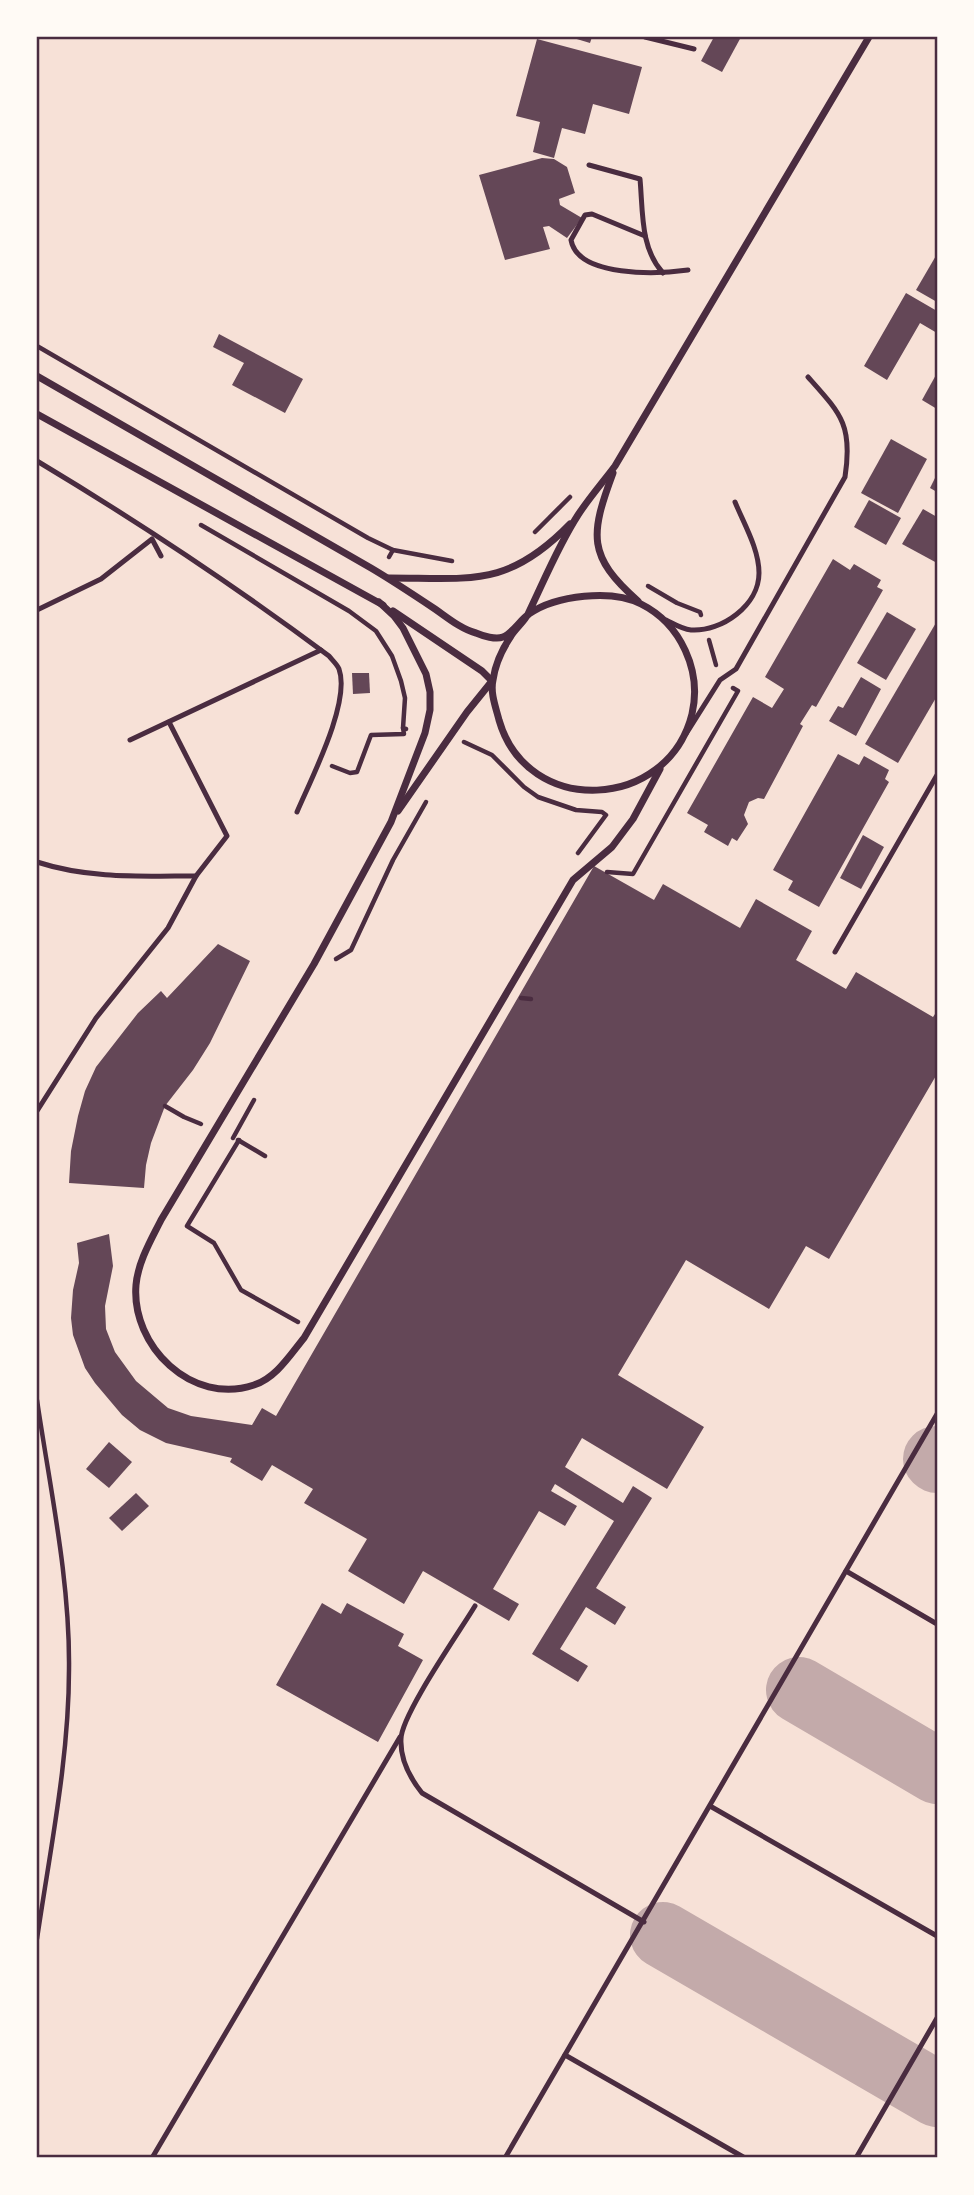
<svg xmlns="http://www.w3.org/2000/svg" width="974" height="2195" viewBox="0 0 974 2195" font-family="Jost,sans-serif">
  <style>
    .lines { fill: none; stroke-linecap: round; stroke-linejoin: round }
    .taxiway { stroke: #c3aaaa; stroke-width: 66 }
    .building { fill: #644757 }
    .path { stroke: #4a2c40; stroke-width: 4.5 }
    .service { stroke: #4a2c40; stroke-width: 5 }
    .minor { stroke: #4a2c40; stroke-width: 7 }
    .neatline { fill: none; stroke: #4a2c40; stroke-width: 2.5 }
  </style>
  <rect width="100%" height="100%" fill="#f7e1d7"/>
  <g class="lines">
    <g class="taxiway">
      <path d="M936,1459l1,1"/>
      <path d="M799,1690l138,81"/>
      <path d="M663,1935l274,159"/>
    </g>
  </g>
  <g class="building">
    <path d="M570,37h22l-2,6z"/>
    <path d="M714,37h27l-19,35 -21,-11z"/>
    <path d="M537,39l105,28 -13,47 -36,-10 -8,30 -23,-6 -8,30 -21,-6 7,-30 -24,-6z"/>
    <path d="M542,158l12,1 13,8 8,26 -16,6 1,6 22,13 -15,20 -18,-12 -6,1 7,22 -45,11 -26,-85z"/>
    <path d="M937,254v48l-21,-12z"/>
    <path d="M906,293l31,18v22l-17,-10 -33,57 -23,-14z"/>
    <path d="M219,334l84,45 -18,34 -53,-28 12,-22 -31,-16z"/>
    <path d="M937,373v36l-15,-9z"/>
    <path d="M891,439l36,20 -29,54 -37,-20z"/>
    <path d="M937,474v18l-7,-4z"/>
    <path d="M869,500l32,18 -15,27 -32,-18z"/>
    <path d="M923,509l14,8v46l-35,-19z"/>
    <path d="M833,559l17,11 4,-6 27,16 -4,7 6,3 -67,117 -4,-2 -12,19 3,2 -39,73 -6,-1 -9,4 -5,13 4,9 -11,17 -5,-3 -4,8 -24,-14 4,-7 -21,-12 66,-116 19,11 12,-19 -19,-12z"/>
    <path d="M887,612l29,17 -30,51 -29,-17z"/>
    <path d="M937,621v75l-39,67 -33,-19z"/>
    <path d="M352,673h17l1,20 -17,1z"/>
    <path d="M861,677l20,12 -25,47 -27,-15 9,-15 5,2z"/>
    <path d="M838,754l21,11 5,-9 25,14 -4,9 4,3 -70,125 -31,-17 5,-9 -20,-11z"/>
    <path d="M863,835l21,12 -23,42 -21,-11z"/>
    <path d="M594,866l60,34 9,-16 77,44 16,-29 56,32 -16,29 50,29 10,-17 77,45 4,-6v63l-108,185 -23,-13 -37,63 -83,-49 -68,115 86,52 -37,62 -85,-51 -17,29 58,36 10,-17 19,12 -56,90 30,19 -11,18 -29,-18 -26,42 28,17 -10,16 -46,-28 82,-133 -59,-37 -4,7 26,15 -12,20 -26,-15 -46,78 26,15 -10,17 -86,-50 -19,33 -56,-33 19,-32 -63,-36 9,-14 -41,-24 -10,16 -32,-19 2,-4 -66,-15 -26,-13 -18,-15 -27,-32 -10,-15 -12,-33 -2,-17 2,-28 6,-27 -2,-20 32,-9 4,32 -8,40 1,23 9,23 21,29 32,27 23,8 61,9 10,-17 14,8z"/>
    <path d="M218,944l32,17 -40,82 -17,27 -28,36 -14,37 -5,22 -2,23 -75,-5 2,-32 7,-35 7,-25 11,-24 42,-54 23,-22 6,7z"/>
    <path d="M109,1442l23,20 -23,26 -23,-19z"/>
    <path d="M136,1493l13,13 -27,25 -13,-13z"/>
    <path d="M322,1603l19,11 6,-11 57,31 -6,12 25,14 -45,82 -102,-57z"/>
  </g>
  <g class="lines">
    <g class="path">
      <path d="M37,346l331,192 25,12 59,11"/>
      <path d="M201,525l148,86 27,20 16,25 9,25 4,17 -2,30 3,1"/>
      <path d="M535,532l35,-35"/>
      <path d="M389,557l4,-7"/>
      <path d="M648,586l29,17 23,9 1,3"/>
      <path d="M709,640l7,25"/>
      <path d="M464,742l28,13 32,32 14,10 38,13 26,2 4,3 -28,38"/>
      <path d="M332,766l18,7 7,-1 14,-37 33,-1 -1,-6"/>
      <path d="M607,872l26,2 105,-183 -5,-3"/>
      <path d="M336,959l15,-9 42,-90 33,-58"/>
      <path d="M521,998l10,1"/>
      <path d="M165,1106l19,11 17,7"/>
      <path d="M233,1138l21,-38"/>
      <path d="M238,1140l27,16"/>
      <path d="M239,1140l-52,86 27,17 27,47 57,32"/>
      <path d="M37,1400c13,89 33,179 32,269 0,90 -19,181 -32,270"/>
    </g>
    <g class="service">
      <path d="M645,37l49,12"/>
      <path d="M589,165l51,14c3,32 0,69 23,94"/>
      <path d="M645,236l-53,-22 -7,1 -14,25c7,38 88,34 117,30"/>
      <path d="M37,461c100,60 198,125 292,195 3,4 8,8 10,13 12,33 -28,110 -42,143"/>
      <path d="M37,610l64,-31 51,-40 9,17"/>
      <path d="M666,620c8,4 16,9 25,10 31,2 68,-25 68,-57 0,-24 -15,-49 -24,-71"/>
      <path d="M686,734l34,-54 16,-11 109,-192c8,-52 -4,-63 -37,-100"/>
      <path d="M130,740l191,-90"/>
      <path d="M37,862c52,17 105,14 159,14"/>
      <path d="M835,952l102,-177"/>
      <path d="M37,1111l59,-93 72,-90 28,-52 31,-40 -58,-114"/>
      <path d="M846,1571l91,53"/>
      <path d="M475,1606c-15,25 -74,109 -74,133 -1,21 9,39 21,54l222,129"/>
      <path d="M710,1806l227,130"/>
      <path d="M565,2055l180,103"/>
      <path d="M152,2158l248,-421"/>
      <path d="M505,2158l432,-744"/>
      <path d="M856,2158l81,-140"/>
    </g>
    <g class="minor">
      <path d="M37,376c111,64 223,128 334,192 22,13 43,27 64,41 13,9 26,20 41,24 7,3 20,7 27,4 10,-4 17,-17 26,-23 27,-19 83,-25 112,-10 40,20 61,67 51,110 -24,97 -165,104 -193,6 -3,-12 -9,-27 -6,-40 2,-15 10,-32 18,-44 5,-8 13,-14 17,-22 16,-33 30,-68 50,-99 11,-17 25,-33 37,-49l254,-429"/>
      <path d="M37,414l346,191"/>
      <path d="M613,473c-23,62 -26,83 25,128"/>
      <path d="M389,578c82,0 119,10 181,-54"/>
      <path d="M379,602l15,14 9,12 23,46 4,18v18l-5,23 -34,89 -77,142 -153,256c-10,20 -23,42 -25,65 -5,61 56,121 118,100 22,-7 36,-30 50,-47l269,-458 39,-33 21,-28 27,-50"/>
      <path d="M393,611l89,60 10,10"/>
      <path d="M398,811l69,-99 25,-31"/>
    </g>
  </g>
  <rect width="974" height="2195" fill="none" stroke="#fffaf5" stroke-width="77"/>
  <rect x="38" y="38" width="898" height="2118" class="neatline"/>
</svg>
